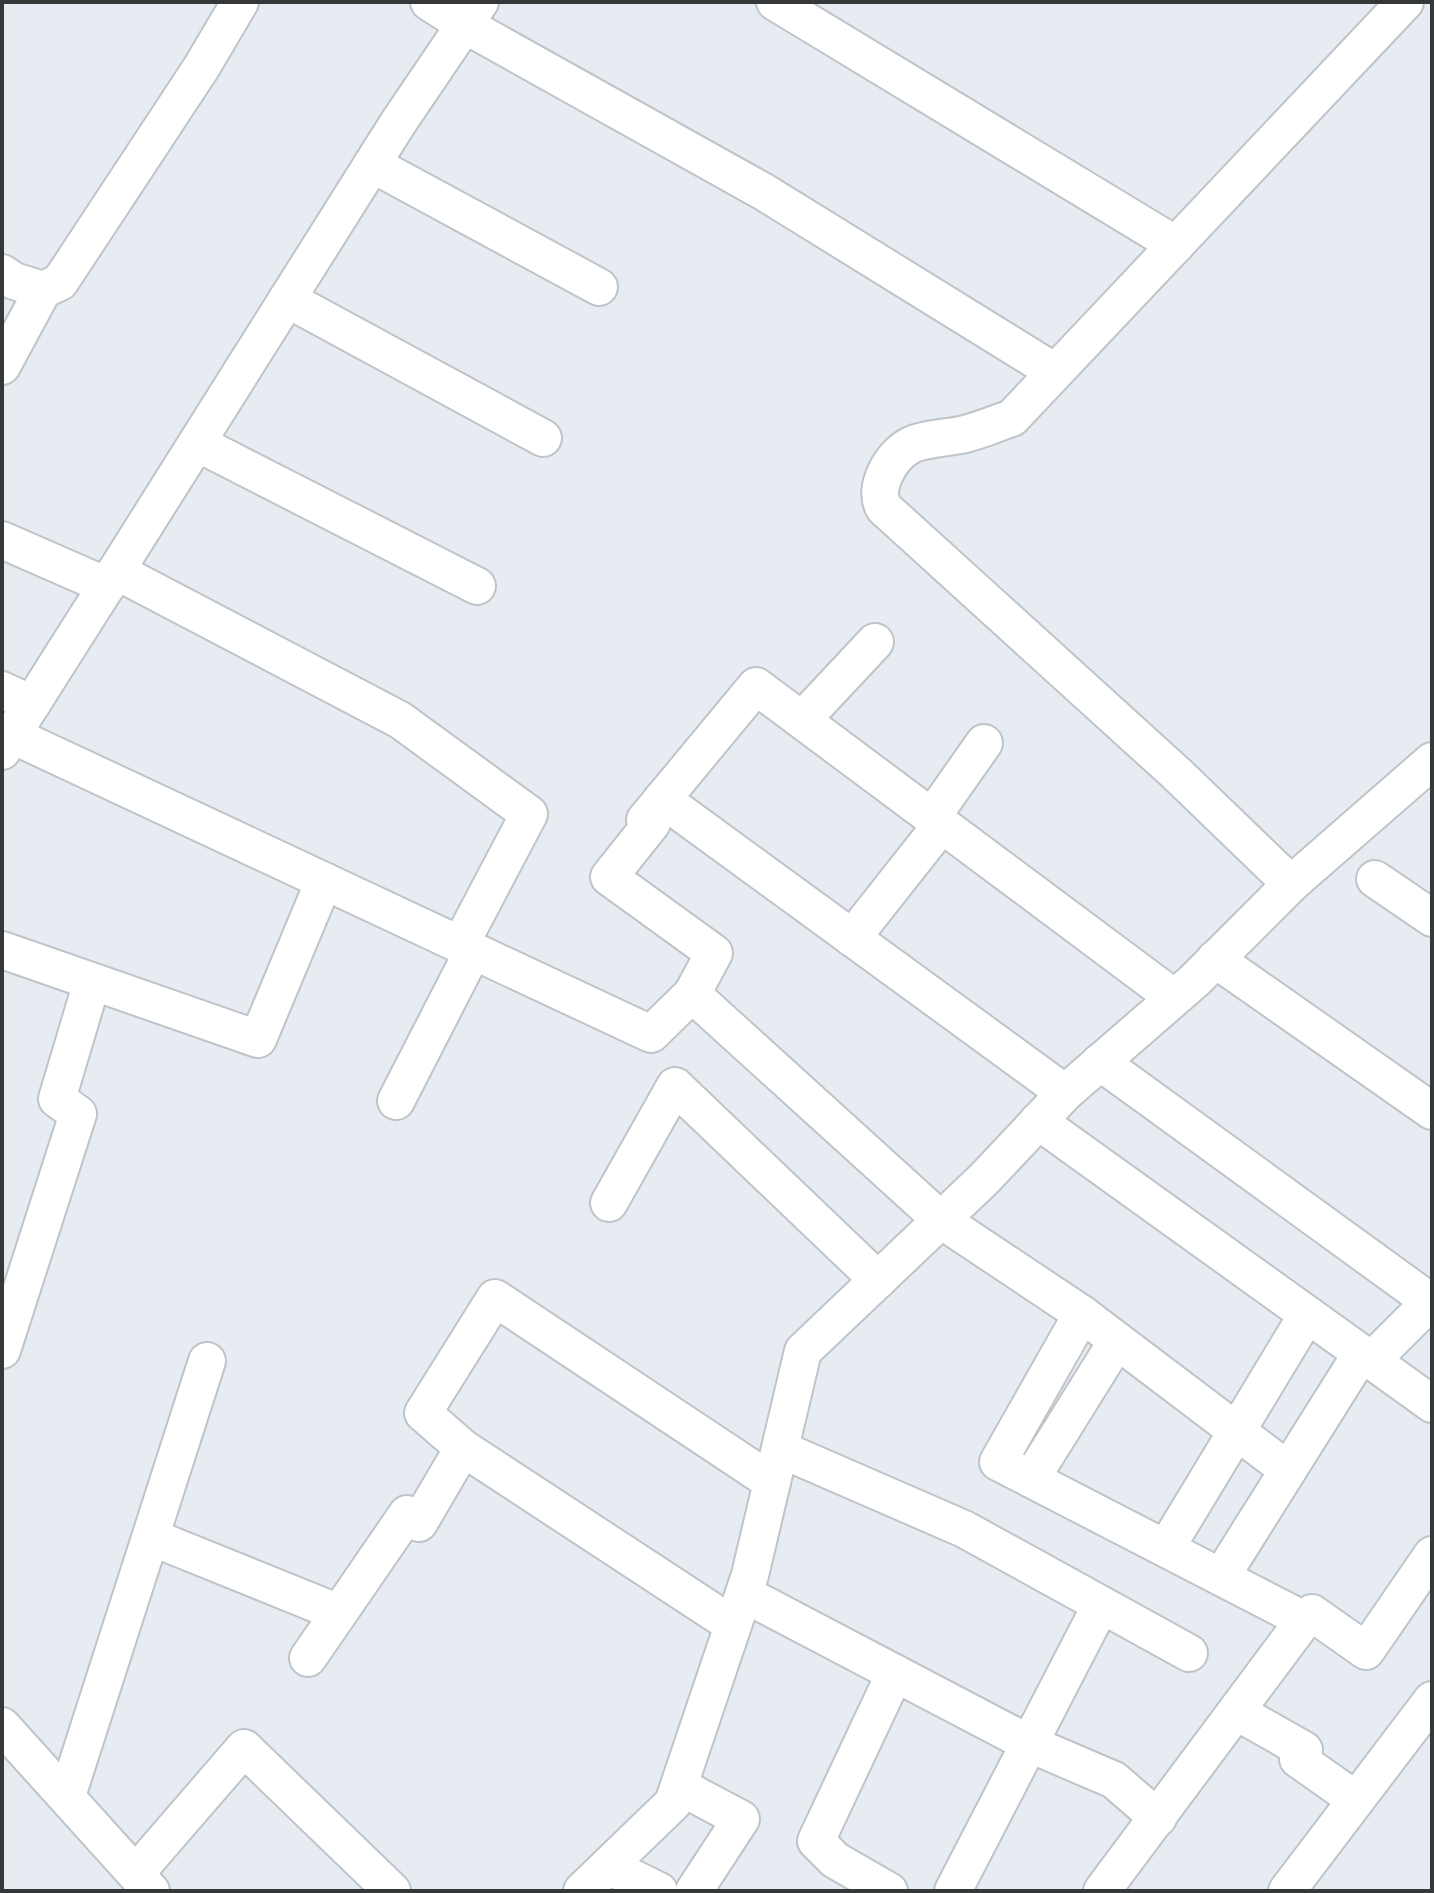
<svg xmlns="http://www.w3.org/2000/svg" width="1434" height="1893" viewBox="0 0 1434 1893" font-family="Jost,sans-serif">
  <style>
    .lines { fill: none; stroke-linecap: round; stroke-linejoin: round }
    .minor-casing { stroke: #bec4c8; stroke-width: 40 }
    .minor { stroke: #fff; stroke-width: 36 }
  </style>
  <rect width="100%" height="100%" fill="#e6ecf1"/>
  <g class="lines">
    <g class="minor-casing">
      <g id="minor">
        <path d="M429,2l36,23 299,167 291,180"/>
        <path d="M775,2l401,243"/>
        <path d="M372,164l227,123"/>
        <path d="M2,273l12,8 29,9 17,-8 141,-214 39,-66"/>
        <path d="M287,299l256,139"/>
        <path d="M2,366l41,-76"/>
        <path d="M197,443l280,143"/>
        <path d="M2,540l105,46"/>
        <path d="M116,571l282,-448 82,-121"/>
        <path d="M2,690l30,14"/>
        <path d="M802,720l73,-78"/>
        <path d="M12,735l104,-164 284,149 129,94 -69,131"/>
        <path d="M2,751l10,-16 639,299 41,-40 249,226 141,94 -84,148 306,158 8,-7 54,38 66,-96"/>
        <path d="M662,799l403,294"/>
        <path d="M932,817l52,-74"/>
        <path d="M1375,879l57,39"/>
        <path d="M1291,884l-114,-110 -293,-266c-12,-20 7,-53 27,-63 15,-7 38,-7 54,-11 16,-4 32,-11 47,-16l393,-416"/>
        <path d="M852,938l90,-114"/>
        <path d="M2,950l256,89 66,-158"/>
        <path d="M1215,959l217,152"/>
        <path d="M692,994l22,-41 -105,-76 43,-54 -7,-3 111,-134 417,311"/>
        <path d="M1100,1062l332,241"/>
        <path d="M396,1101l77,-150"/>
        <path d="M1038,1121l394,283"/>
        <path d="M609,1203l66,-117 203,194"/>
        <path d="M1082,1314l206,156"/>
        <path d="M2,1350l76,-236 -21,-15 35,-117"/>
        <path d="M1371,1361l61,-61"/>
        <path d="M463,1448l270,177"/>
        <path d="M780,1449l184,80 225,124"/>
        <path d="M1031,1479l86,-138"/>
        <path d="M151,1537l188,76"/>
        <path d="M1166,1548l141,-233"/>
        <path d="M1221,1577l140,-223"/>
        <path d="M744,1594l286,150 84,36 44,38"/>
        <path d="M308,1658l99,-144 12,9 44,-75 -40,-35 72,-115 277,184"/>
        <path d="M1237,1712l67,38 -6,9 58,41"/>
        <path d="M2,1726l149,165"/>
        <path d="M679,1786l62,33 -47,72"/>
        <path d="M67,1796l140,-435"/>
        <path d="M608,1866l51,25"/>
        <path d="M136,1873l108,-125 148,143"/>
        <path d="M582,1891l91,-88 77,-228 53,-224 181,-172 81,-86 129,-112 97,-97 141,-123"/>
        <path d="M889,1891l-54,-31 -19,-19 79,-168"/>
        <path d="M953,1891l148,-286"/>
        <path d="M1102,1891l202,-271"/>
        <path d="M1287,1891l145,-191"/>
      </g>
    </g>
    <use href="#minor" class="minor"/>
  </g>
  <rect width="1434" height="1893" fill="none" stroke="#353839" stroke-width="8"/>
</svg>
